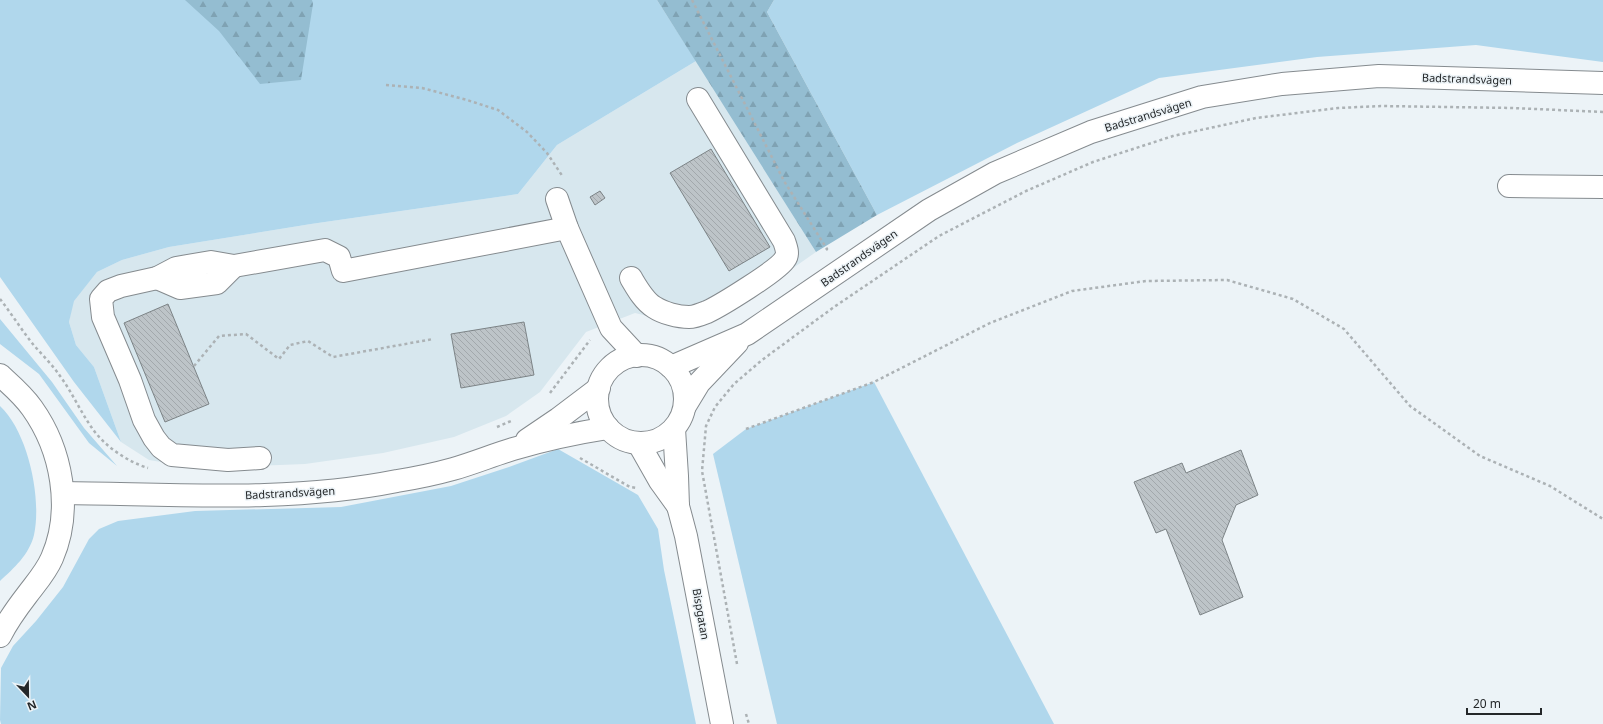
<svg xmlns="http://www.w3.org/2000/svg" width="1603" height="724" viewBox="0 0 1603 724" font-family="'Noto Sans',sans-serif">
  <style>
    .built { fill: #d7e7ee }
    .green { fill: #b0d7ec }
    .forest { fill: url(#forest-firs) }
    .building { fill: url(#building-back-hatch); stroke: #7c8386 }
    .lines { fill: none; stroke-linecap: round; stroke-linejoin: round }
    .minor-casing { stroke: #858b8f; stroke-width: 24 }
    .path { stroke: #acb2b5; stroke-width: 2.5; stroke-dasharray: 3 3; stroke-linecap: butt }
    .minor { stroke: #fff; stroke-width: 22 }
    .labels { text-anchor: middle; stroke-width: 3; stroke-linejoin: round; paint-order: stroke }
    .street-label { font-size: 11px; fill: #242729; stroke: #ecf3f7 }
  </style>
  <defs>
    <pattern id="forest-firs" width="22" height="20" patternUnits="userSpaceOnUse"><rect width="22" height="20" fill="#94bdd1"/><path d="M5 1l3.5 6h-7zM16 11l3.5 6h-7z" fill="#7fa2b3"/></pattern>
    <pattern id="building-back-hatch" width="6" height="6" patternUnits="userSpaceOnUse"><rect width="6" height="6" fill="#bdc4c8"/><path d="M-1 5l2 2M0 0l6 6M5-1l2 2" fill="none" stroke="#a2a8ac"/></pattern>
  </defs>
  <rect width="100%" height="100%" fill="#ecf3f7"/>
  <path class="built" d="M696,61l120,191 -63,44 -60,31 -58,-14 -49,19 -46,60 -34,24 -52,21 -71,16 -78,11 -73,3 -47,-1 -36,-6 -28,-18 -27,-75 -18,-22 -7,-23 4,-21 24,-29 25,-12 47,-13 142,-23 207,-30 39,-49z"/>
  <g class="green">
    <path d="M0,0h657l39,61 -139,84 -39,49 -207,30 -142,23 -47,13 -25,12 -23,29 -5,21 7,23 18,22 27,75 -47,-60 -74,-105z"/>
    <path d="M774,0h829v62l-127,-17 -159,12 -158,21 -142,65 -140,72 -110,-203z"/>
    <path d="M0,319l52,63 32,46 33,38 -28,-23 -50,-69 -39,-30z"/>
    <path d="M874,382l180,342h-277l-64,-270 33,-25z"/>
    <path d="M0,406c28,26 42,92 34,129 -5,20 -20,33 -34,46z"/>
    <path d="M558,449l80,46 20,34 6,41 32,154h-695l-1,-4 1,-52 12,-22 23,-25 27,-34 26,-48 10,-10 19,-8 77,-10 146,-4 110,-21 58,-19z"/>
  </g>
  <g class="forest">
    <path d="M185,0h127l1,4 -12,76 -41,4 -41,-53z"/>
    <path d="M657,0h117l-7,12 110,203 -61,37z"/>
  </g>
  <g class="building">
    <path d="M711,149l59,98 -41,24 -59,-98z"/>
    <path d="M600,191l5,7 -10,7 -5,-8z"/>
    <path d="M168,304l41,100 -44,18 -41,-99z"/>
    <path d="M524,322l10,53 -73,13 -10,-54z"/>
    <path d="M1241,450l17,45 -22,10 -14,35 21,57 -43,18 -34,-86 -10,4 -22,-51 48,-19 4,10z"/>
  </g>
  <g class="lines">
    <g class="minor-casing">
      <g id="minor">
        <path d="M1509,186l94,1"/>
        <path d="M557,199l10,29 44,100 26,28"/>
        <path d="M157,278l23,10 37,-5 17,-17"/>
        <path d="M631,278c6,10 13,23 23,29 9,6 24,10 35,10 5,0 13,-3 18,-5 13,-6 72,-42 78,-53 4,-5 1,-12 -1,-18l-86,-142"/>
        <circle cx="641" cy="399" r="44"/>
        <path d="M671,367l76,-33 182,-124 66,-37 96,-41 111,-35 80,-13 97,-8 224,7"/>
        <path d="M0,375c11,10 23,20 32,33 30,42 41,102 20,150 -6,14 -16,25 -25,37 -10,13 -20,27 -27,41"/>
        <path d="M685,406l14,-23 38,-40"/>
        <path d="M674,429l3,47 1,30 8,30 36,188"/>
        <path d="M527,440l31,-21 41,-31"/>
        <path d="M639,444l21,37 18,25"/>
        <path d="M260,458l-32,2 -56,-5 -11,-8 -7,-9 -10,-18 -14,-40 -27,-63 -2,-18 7,-8 13,-5 36,-8 19,-10 35,-6 23,4 91,-16 14,7 4,14 224,-43"/>
        <path d="M63,493c111,1 224,10 334,-12 19,-3 38,-7 56,-12 21,-6 40,-14 60,-20 31,-9 63,-16 95,-21"/>
      </g>
    </g>
    <g class="path">
      <path d="M692,0l92,181 43,68 -1,1"/>
      <path d="M386,85l36,3 45,12 31,10 29,22 20,21 16,24"/>
      <path d="M0,299c11,14 21,30 32,44 9,11 20,21 28,33 12,16 20,35 32,52 12,18 36,34 56,40"/>
      <path d="M194,366l25,-30 27,-2 33,25 11,-14 18,-4 25,16 100,-18"/>
      <path d="M550,393l40,-53"/>
      <path d="M497,427l14,-6"/>
      <path d="M746,429l128,-47 116,-59 82,-32 74,-10 81,-1 66,19 51,30 66,77 70,50 70,30 53,33"/>
      <path d="M580,458l50,29 7,1"/>
      <path d="M737,664l-35,-193 4,-45 9,-19 19,-23 28,-24 72,-53 105,-71 87,-45 67,-29 80,-26 83,-18 82,-10 43,-2 132,2 90,4"/>
      <path d="M746,714l3,10"/>
    </g>
    <use href="#minor" class="minor"/>
  </g>
  <g class="labels">
    <g class="street-label">
      <text transform="translate(1467 79) rotate(2)" y="4">Badstrandsvägen</text>
      <text transform="translate(1148 115) rotate(-17)" y="4">Badstrandsvägen</text>
      <text transform="translate(859 258) rotate(-35)" y="4">Badstrandsvägen</text>
      <text transform="translate(290 493) rotate(-3)" y="4">Badstrandsvägen</text>
      <text transform="translate(701 614) rotate(80)" y="4">Bispgatan</text>
    </g>
  </g>
  <g transform="translate(28 696) rotate(158)" stroke="#ecf3f7" stroke-width="3" paint-order="stroke">
  <path d="M0-3L7 15L0 10L-7 15Z" fill="#242729"/>
  <text y="-6" font-size="11" font-weight="bold" text-anchor="middle" fill="#242729">N</text>
  </g>
  <path d="M1467 708v6h74v-6" fill="none" stroke="#242729" stroke-width="2"/>
  <text x="1473" y="708" font-size="12" fill="#242729" stroke="#ecf3f7" stroke-width="3" paint-order="stroke">20 m</text>
</svg>
